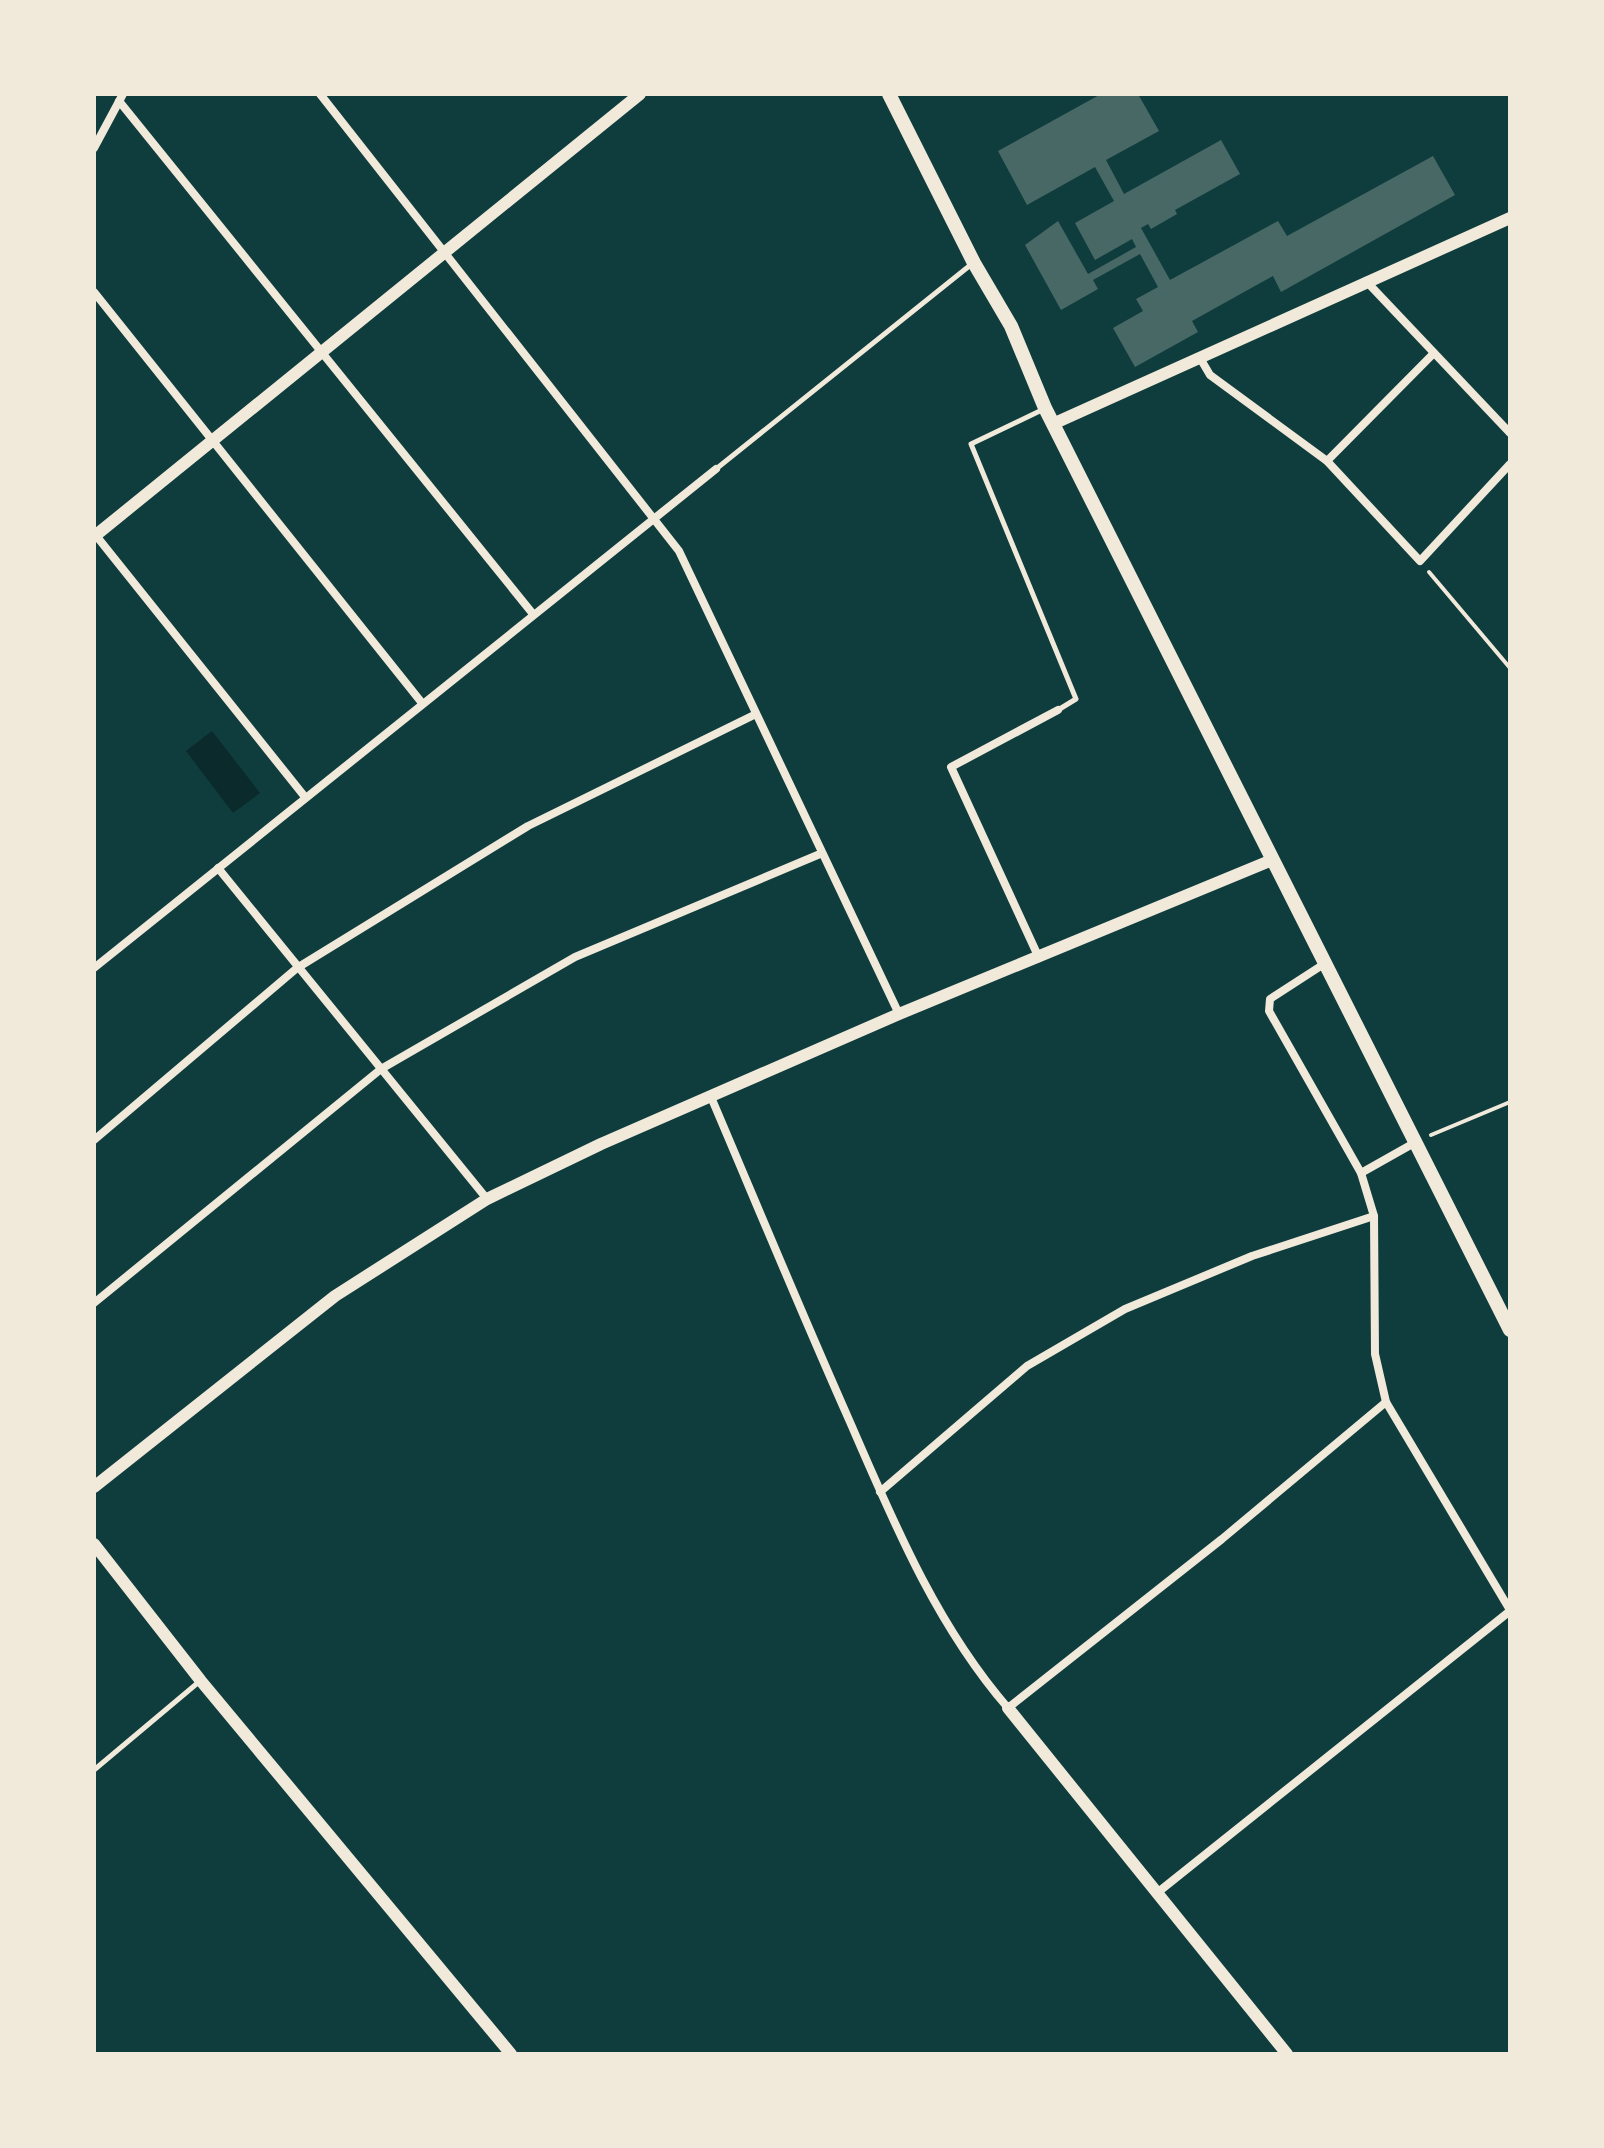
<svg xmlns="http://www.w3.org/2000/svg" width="1604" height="2148" viewBox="0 0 1604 2148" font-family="'Alegreya Sans',sans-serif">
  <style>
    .water { fill: #0a2a2b }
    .building { fill: #486865 }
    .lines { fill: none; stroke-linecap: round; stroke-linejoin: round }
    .path { stroke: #f1e9da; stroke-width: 4 }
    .service { stroke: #f1e9da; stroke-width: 5 }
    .minor { stroke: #f1e9da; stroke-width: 8 }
    .tertiary { stroke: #f1e9da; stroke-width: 12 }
    .secondary { stroke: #f1e9da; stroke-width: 14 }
  </style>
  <rect width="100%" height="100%" fill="#0f3d3e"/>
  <path class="water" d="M212,731l48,62 -27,20 -47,-62z"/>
  <path class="building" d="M1101,94h37l21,37 -53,29 18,34 97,-54 19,34 -65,36 2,4 -26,15 -3,-5 -7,4 29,52 108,-59 9,15 146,-80 22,39 -174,97 -8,-16 -81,45 6,11 -63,35 -22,-39 30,-17 -7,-12 22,-12 -18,-33 -47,26 5,9 -37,21 -36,-65 33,-24 30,53 48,-27 -4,-8 -37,21 -20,-37 39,-22 -19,-34 -68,38 -29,-54z"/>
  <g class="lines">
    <g class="path">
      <path d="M1429,572l81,96"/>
      <path d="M1431,1135l79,-33"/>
    </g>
    <g class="service">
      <path d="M1044,409l-73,35 105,255 -18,11"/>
      <path d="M716,469l257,-206"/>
      <path d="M94,1770l106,-89"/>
    </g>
    <g class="minor">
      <path d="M320,94l359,457 220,463"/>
      <path d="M119,101l414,513"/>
      <path d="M94,148l29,-54"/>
      <path d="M1366,281l144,152"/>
      <path d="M94,292l328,411"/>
      <path d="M1200,358l10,17 117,86 93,100 90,-97"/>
      <path d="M1327,461l107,-108"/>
      <path d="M94,533l211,264"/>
      <path d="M218,868l269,331"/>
      <path d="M1039,958l-88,-191 107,-57"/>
      <path d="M1324,964l-54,35 -1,12 92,162 13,43 1,138 11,48 124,208"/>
      <path d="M94,968l622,-499"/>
      <path d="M711,1097c46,108 91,217 139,325 43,99 86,203 158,286l214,-169 164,-137"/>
      <path d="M94,1140l203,-172 231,-142 226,-111"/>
      <path d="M1361,1173l55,-31"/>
      <path d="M94,1303l287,-234 194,-112 245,-103"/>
      <path d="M880,1492l147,-126 98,-57 127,-53 122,-40"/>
      <path d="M1157,1893l353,-282"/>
    </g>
    <g class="tertiary">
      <path d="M1055,423l455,-205"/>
      <path d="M96,535l544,-441"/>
      <path d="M94,1487l241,-191 152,-97 114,-55 298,-130 373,-154"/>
      <path d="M94,1544l107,137 310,373"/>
      <path d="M1008,1708l279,346"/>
    </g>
    <path class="secondary" d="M889,94l85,169 37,63 34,82 465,922"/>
  </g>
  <rect width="1604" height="2148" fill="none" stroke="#f1e9da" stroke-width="192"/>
</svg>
